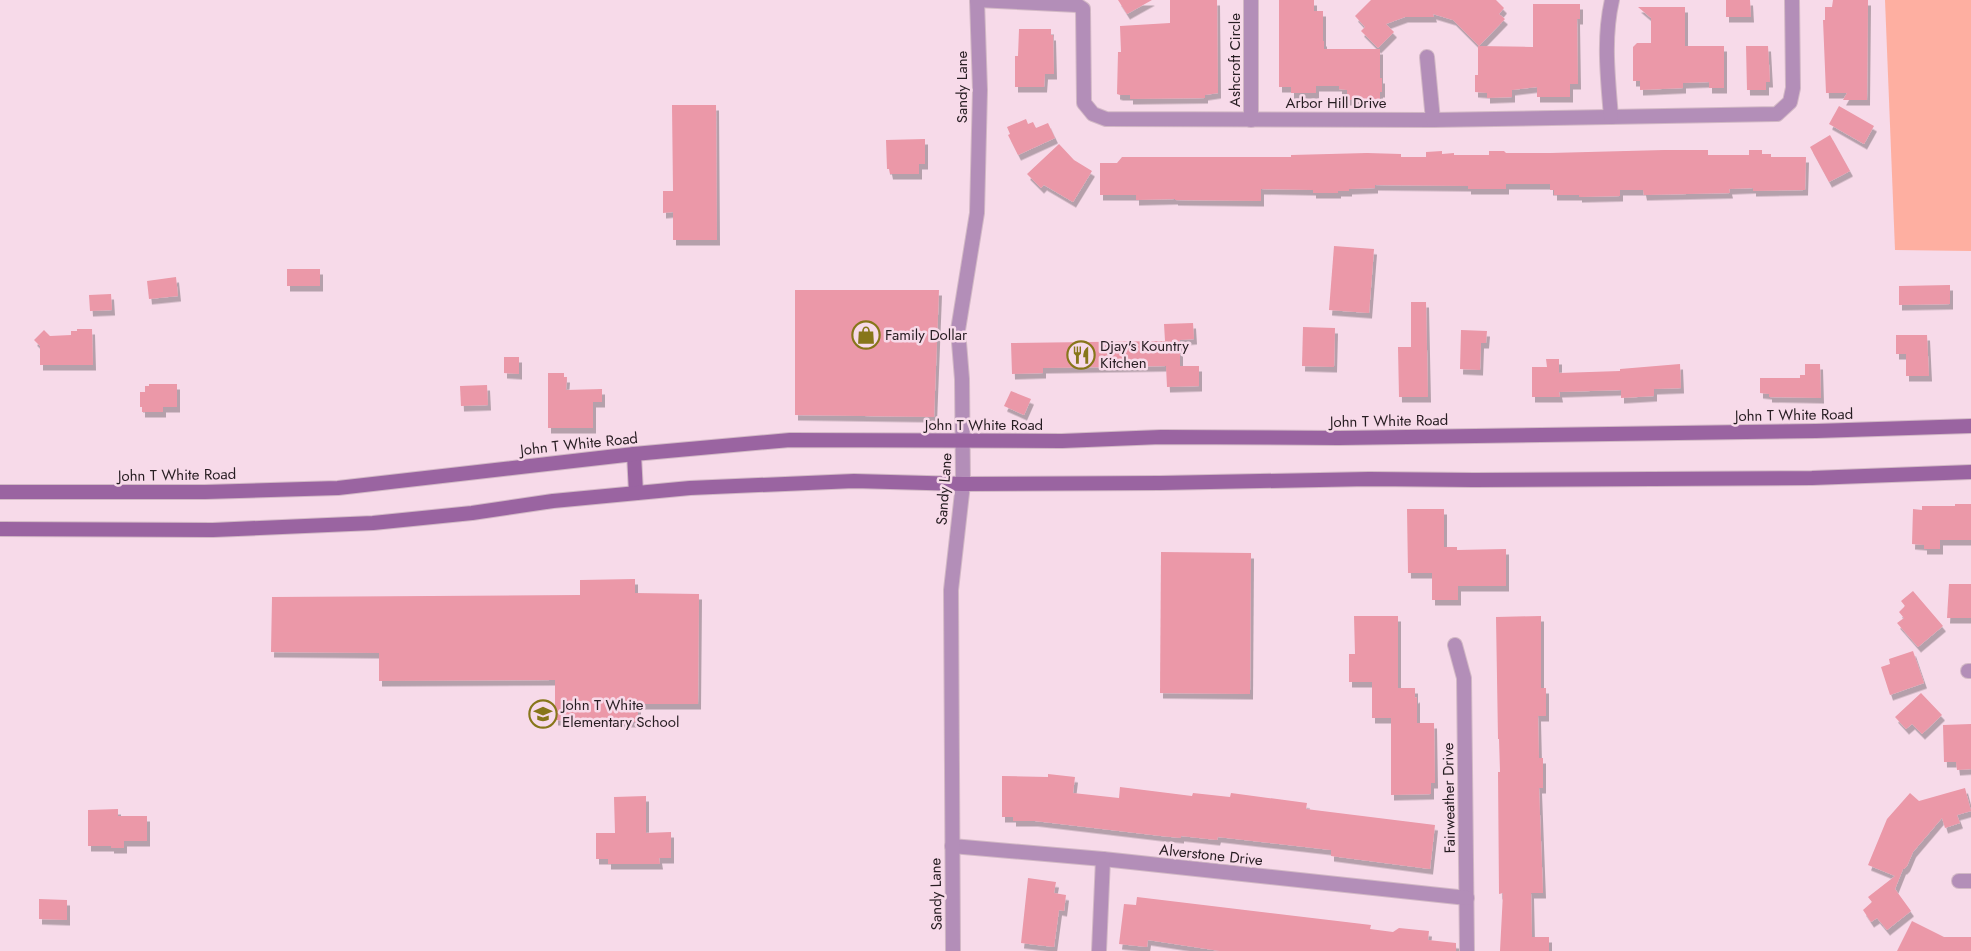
<svg xmlns="http://www.w3.org/2000/svg" width="1971" height="951" viewBox="0 0 1971 951" font-family="Jost,sans-serif">
  <style>
    .green { fill: #feafa1 }
    .building { fill: #eb98a8; filter: url(#shadow) }
    .lines { fill: none; stroke-linecap: round; stroke-linejoin: round }
    .minor-casing { stroke: #d2b8c5; stroke-width: 16 }
    .tertiary-casing { stroke: #d2b8c5; stroke-width: 16 }
    .secondary-casing { stroke: #d2b8c5; stroke-width: 16 }
    .minor { stroke: #b38eb8; stroke-width: 14 }
    .tertiary { stroke: #b38eb8; stroke-width: 14 }
    .secondary { stroke: #9a64a1; stroke-width: 14 }
    .labels { text-anchor: middle; stroke-width: 5; stroke-linejoin: round; paint-order: stroke }
    .street-label { font-size: 15px; fill: #271d22; stroke: #f7dae9 }
    .poi-label { font-size: 15px; fill: #271d22; stroke: #f7dae9; text-anchor: start }
  </style>
  <defs>
    <filter id="shadow"><feDropShadow dx="3" dy="5.5" stdDeviation="0" flood-color="#0004"/></filter>
  </defs>
  <rect width="100%" height="100%" fill="#f7dae9"/>
  <path class="green" d="M1885,0h86v251l-76,-1z"/>
  <g class="building">
    <path d="M1118,0h34l-25,14z"/>
    <path d="M1170,0h47l1,93 -13,2v3l-75,1v-4h-10l-3,-1 1,-42h3l-1,-26 50,-3z"/>
    <path d="M1279,0h35v11h9v30h1v8h56v29h2v14h-2v7l-33,1v-10l-8,-1v-3h-23v7h-25v-6h-12z"/>
    <path d="M1371,0h125l8,8 -5,6 6,5 -26,27 -26,-26 -20,-6 1,3h-29l-19,7 8,8 -16,16 -17,-17 4,-4 -10,-11z"/>
    <path d="M1726,0h24l1,17h-25z"/>
    <path d="M1833,0h35l-1,100h-24l4,-7h-21l-3,-73h2v-13h7z"/>
    <path d="M1533,4h47v15h-3l1,65h-8v13h-33v-10l-25,3v7l-25,1v-5l-12,-1v-17h3v-29l55,1z"/>
    <path d="M1638,7h47v39h39v42h-15v-6l-26,1v5l-43,2v-9h-7v-34l4,-4h14v-25z"/>
    <path d="M1019,29h32v6h2l1,39h-9l-1,13h-29v-31h3z"/>
    <path d="M1746,46h22l2,36h-4v8h-19z"/>
    <path d="M672,105h44l1,135h-44v-28l-10,1v-22h10z"/>
    <path d="M1839,106l35,20 -10,18 -35,-20z"/>
    <path d="M1026,119l2,5 5,-2 3,6 12,-5 7,15 -37,17 -10,-20 2,-1 -3,-7z"/>
    <path d="M1830,135l20,36 -21,11 -19,-35z"/>
    <path d="M925,139v25h-6v10h-29l-1,-5h-2l-1,-29z"/>
    <path d="M1059,144l15,16 18,11 -19,31 -29,-17 -3,3 -14,-14z"/>
    <path d="M1664,150h44v5h41v-5h13v4h9v3h35l-1,33 -52,1v-3l-24,1 1,4 -86,2 -1,-5h-23v6l-41,1v-2h-25v-5h-4v-6h-44v5h-38v-3l-93,-1v3l-26,1v2h-11v2h-25v-3l-52,-1v12l-86,-1v-1l-39,1v-5h-36v-32h17l5,-6h169v-2l76,-2 34,1v3h25v-5l16,-1v3l12,-1v2h35v-4h15l2,2h44z"/>
    <path d="M1334,246l40,3 -5,64 -40,-3z"/>
    <rect x="287" y="269" width="33" height="17"/>
    <path d="M176,277l2,19 -29,3 -2,-18z"/>
    <path d="M1950,285v19l-51,1v-19z"/>
    <path d="M795,290h144l-5,127 -139,-2z"/>
    <path d="M111,294l1,16 -22,1 -1,-16z"/>
    <path d="M1411,302h15l2,95h-29l-1,-50h13z"/>
    <path d="M1193,323l1,16 -14,1v26h19v20l-32,1 -1,-21 -123,2v5l-31,1 -1,-31 154,-2 -1,-17z"/>
    <path d="M1303,327l32,1 -1,39 -32,-1z"/>
    <path d="M77,329h15l1,36h-53v-19l-6,-6 10,-10 6,6 21,-1v-4h6z"/>
    <path d="M1461,330l26,1 -1,12h-5l-1,27 -20,-1z"/>
    <path d="M1896,335h31l2,41h-23v-22h-10z"/>
    <path d="M504,357h15v17l-15,-1z"/>
    <path d="M1546,359h13v14l61,-2v-2l60,-5 1,24 -27,1v7l-33,2v-8l-62,2 1,5h-28v-30h15z"/>
    <path d="M1805,364h15l1,34 -52,-1v-3l-9,-1v-15h40v-3h5z"/>
    <path d="M548,373h16v4h3l-1,13 36,-1v13h-9v26h-45z"/>
    <path d="M149,384h28v23h-14v5h-21v-5h-2v-15h5v-6h4z"/>
    <path d="M487,385l1,20 -27,1 -1,-20z"/>
    <path d="M1011,391l20,8 -7,16 -20,-9z"/>
    <path d="M1955,504h16v36h-31v9h-16v-4l-12,-1 1,-35 9,1v-4h33z"/>
    <path d="M1407,509h37v38h13v3l49,-1v37h-48v14h-26v-27h-24z"/>
    <path d="M1161,552l90,1 -1,141 -90,-1z"/>
    <path d="M635,579v14l64,1 -1,110h-60v18l-83,-2v-40l-176,1v-28l-108,-1 1,-55 308,-2v-15z"/>
    <path d="M1949,584h22v34h-24z"/>
    <path d="M1913,591l30,35 -25,21 -21,-24 7,-5 -5,-6 6,-6 -4,-5z"/>
    <path d="M1354,616h44v72h17v10l2,-1v26h17l1,60h-4v11l-40,1v-77h-19v-36h-23v-28h6z"/>
    <path d="M1541,616v72h5v28h-8l1,42h4v30h-4l4,105h-12l1,44h17v14h-49l3,-58 -4,1 -1,-122h2l-1,-33h-1l-2,-122z"/>
    <path d="M1913,651l11,32 -34,12 -9,-28 9,-3 -1,-5z"/>
    <path d="M1921,693l21,22 -20,19 -10,-10 -6,5 -11,-12z"/>
    <path d="M1971,724v45l-14,1 -1,-8h-12l-1,-37z"/>
    <path d="M1048,774l27,3 -2,16 46,5 1,-11 72,9 1,-3 37,4 1,-4 76,10 -1,6 129,16 -5,44 -99,-13v-6l-113,-13 -1,3 -36,-4v2l-20,-2 -126,-15h-22v-4h-11v-41l46,1z"/>
    <path d="M1965,788l6,23 -14,4 3,8 -15,5 -3,-10 -29,34 -6,14 -3,3h-1l-8,20 16,22 -24,19 -10,-12 -6,4 -8,-12 9,-8 -4,-5 27,-21 -27,-11 19,-46 23,-26 9,8z"/>
    <path d="M646,796v37l25,-1v26h-12l1,6h-52v-5h-12v-26h19l-1,-36z"/>
    <path d="M118,809v7h29v25h-23v7h-13v-2h-23v-36z"/>
    <path d="M1028,878l28,4 -2,11 12,2 -2,16 -5,-1 -5,37 -33,-4z"/>
    <path d="M1137,897l234,28 -1,4 23,3 6,-4 30,3 -1,9 28,3v8h-236l-72,-11 -1,7 -28,-3 5,-40 12,1z"/>
    <path d="M39,899l28,1v20l-28,-1z"/>
    <path d="M1912,921l32,16h27v14h-74z"/>
  </g>
  <g class="lines">
    <g class="minor-casing">
      <g id="minor">
        <path d="M977,0l100,5 6,4 1,94 9,11 13,5 327,1 344,-6 13,-12 3,-14 -1,-88"/>
        <path d="M1251,0v120"/>
        <path d="M1427,57l6,63"/>
        <path d="M1611,117c-3,-39 -8,-78 1,-117"/>
        <path d="M1455,645l9,33 3,273"/>
        <path d="M1968,671h3"/>
        <path d="M952,846l151,13 364,39"/>
        <path d="M1959,881h12"/>
        <path d="M1099,951l4,-92"/>
      </g>
    </g>
    <g class="tertiary-casing">
      <path id="tertiary" d="M953,951l-2,-361 12,-106 -1,-105 -4,-49 19,-117 3,-123 -3,-90"/>
    </g>
    <g class="secondary-casing">
      <g id="secondary">
        <path d="M634,454l2,39"/>
        <path d="M0,492h205l133,-4 296,-34 156,-14 272,1 99,-4 178,1 477,-7 155,-5"/>
        <path d="M0,529l213,1 160,-7 99,-10 81,-12 137,-13 164,-7 109,3 197,-1 209,-4 105,1 338,-2 159,-6"/>
      </g>
    </g>
    <use href="#minor" class="minor"/>
    <use href="#tertiary" class="tertiary"/>
    <use href="#secondary" class="secondary"/>
  </g>
  <defs>
    <g id="shop-ring" transform="scale(1.4375)"><circle r="9.5" fill="#f7dae9" stroke="#87761a" stroke-width="1.5"/><path d="M-5-2.5h2.3a2.7 3.5 0 0 1 5.4 0H5L5.5 6h-11ZM-1.5-2.5h3a1.5 2.3 0 0 0-3 0Z" fill="#87761a"/></g>
    <g id="restaurant-ring" transform="scale(1.4375)"><circle r="9.5" fill="#f7dae9" stroke="#87761a" stroke-width="1.5"/><path d="M-5-6h1v4h1v-4h1v4h1v-4h1v5L-1.5 .5V6h-2V.5L-5-1ZM5-6V6H3V1.5H1.5Q1.5-4 5-6Z" fill="#87761a"/></g>
    <g id="school-ring" transform="scale(1.4375)"><circle r="9.5" fill="#f7dae9" stroke="#87761a" stroke-width="1.5"/><path d="M0-5L7-2L0 1L-7-2ZM-4 1L0 2.5L4 1V4Q0 6-4 4Z" fill="#87761a"/></g>
  </defs>
  <g fill-rule="evenodd">
    <use href="#shop-ring" x="866" y="335"/>
    <use href="#restaurant-ring" x="1081" y="355"/>
    <use href="#school-ring" x="543" y="714"/>
  </g>
  <g class="labels">
    <g class="street-label">
      <text transform="translate(1235 60) rotate(-90)" y="5">Ashcroft Circle</text>
      <text transform="translate(962 87) rotate(-90)" y="5">Sandy Lane</text>
      <text x="1336" y="108">Arbor Hill Drive</text>
      <text transform="translate(1794 415) rotate(-1)" y="5">John T White Road</text>
      <text transform="translate(1389 421) rotate(-1)" y="5">John T White Road</text>
      <text x="984" y="430">John T White Road</text>
      <text transform="translate(579 444) rotate(-6)" y="5">John T White Road</text>
      <text transform="translate(177 475) rotate(-1)" y="5">John T White Road</text>
      <text transform="translate(944 489) rotate(-86)" y="5">Sandy Lane</text>
      <text transform="translate(1449 798) rotate(-91)" y="5">Fairweather Drive</text>
      <text transform="translate(1211 855) rotate(6)" y="5">Alverstone Drive</text>
      <text transform="translate(936 894) rotate(-91)" y="5">Sandy Lane</text>
    </g>
    <g class="poi-label">
      <text x="885" y="340">Family Dollar</text>
      <text x="1100" y="351">Djay's Kountry<tspan x="1100" dy="17">Kitchen</tspan></text>
      <text x="562" y="710">John T White<tspan x="562" dy="17">Elementary School</tspan></text>
    </g>
  </g>
</svg>
